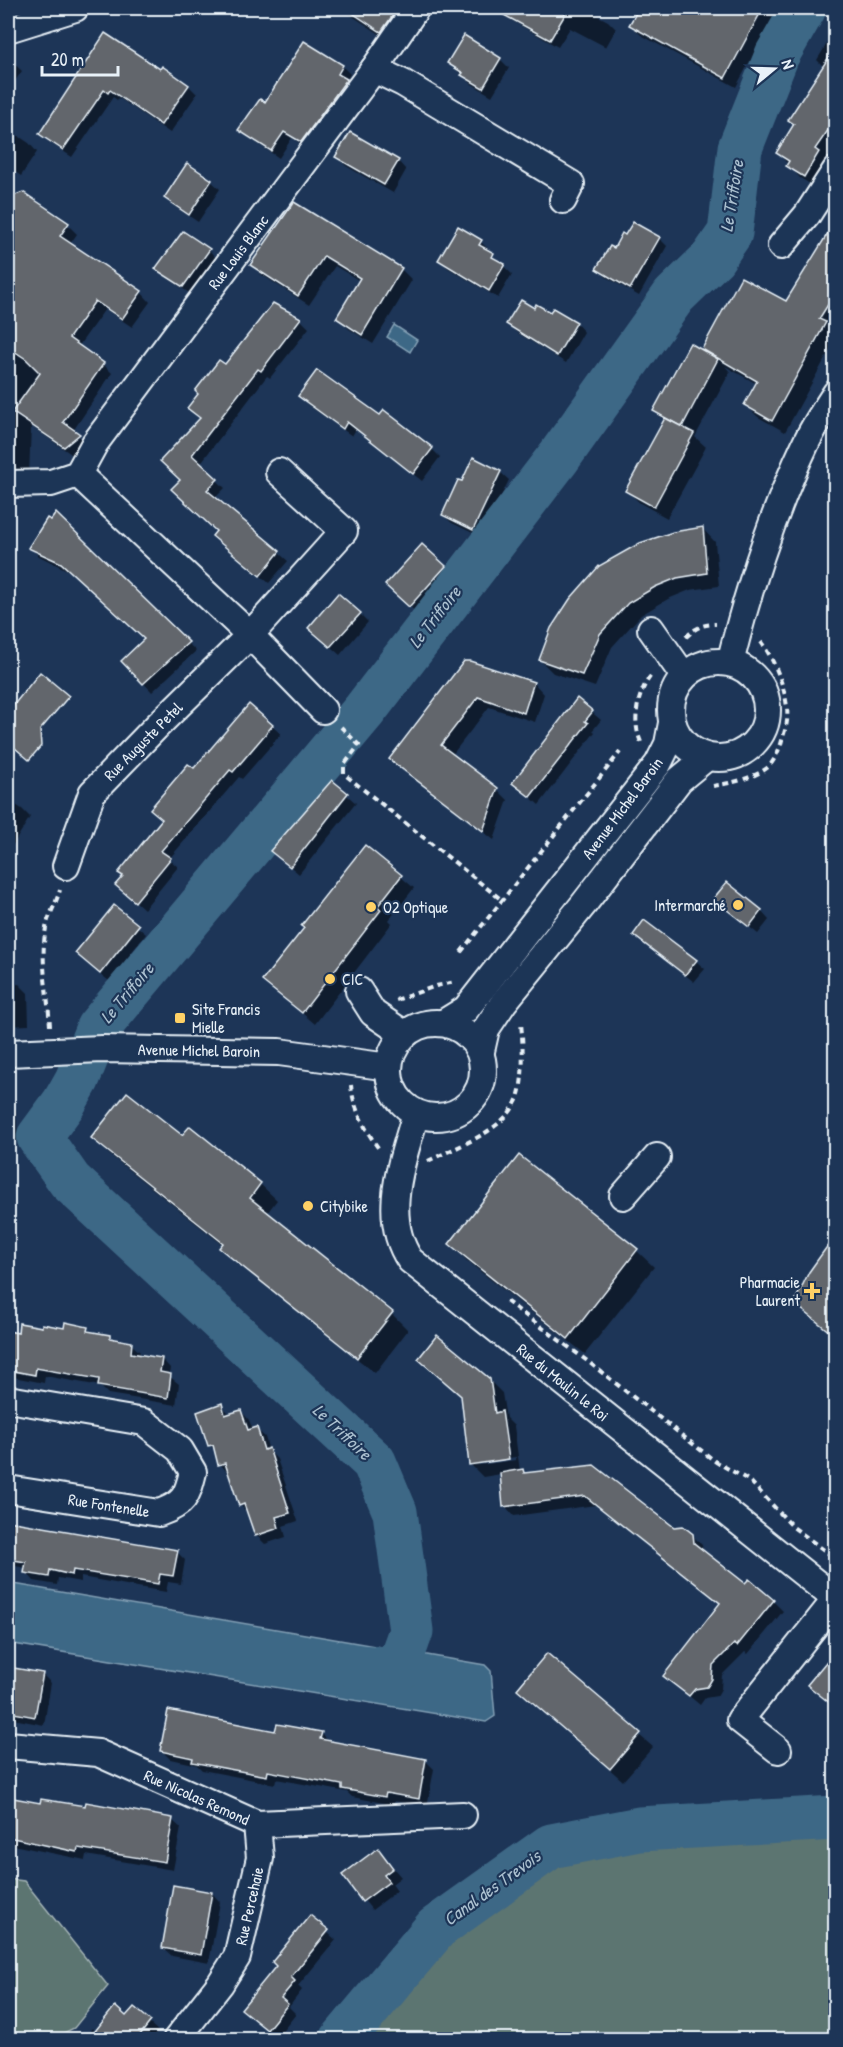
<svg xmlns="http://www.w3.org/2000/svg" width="843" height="2047" viewBox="0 0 843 2047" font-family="'Patrick Hand',sans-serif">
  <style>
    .green { fill: #5b7471; stroke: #a2b2b4; stroke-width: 1.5 }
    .water { fill: #3e6886; stroke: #829fb4; stroke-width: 1.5 }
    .shadow { fill: #0007; fill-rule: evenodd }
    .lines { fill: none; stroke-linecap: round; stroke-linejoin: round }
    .river { stroke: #3e6886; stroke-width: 45 }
    .building { fill: #62666c; stroke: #e8f1f8; stroke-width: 1.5 }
    .minor-casing { stroke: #e8f1f8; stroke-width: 30 }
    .path { stroke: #e8f1f8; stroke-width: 4; stroke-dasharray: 6 4.5; stroke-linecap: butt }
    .minor { stroke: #1d3557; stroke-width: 26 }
    .poi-dot { fill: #ffd166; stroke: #1d3557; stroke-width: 2 }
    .labels { text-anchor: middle; stroke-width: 4.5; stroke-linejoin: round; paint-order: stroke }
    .street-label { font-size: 16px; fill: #e8f1f8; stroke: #1d3557 }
    .poi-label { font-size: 16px; fill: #e8f1f8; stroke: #1d3557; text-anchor: start }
    .water-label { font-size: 18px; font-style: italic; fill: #acc1d0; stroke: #1d3557 }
  </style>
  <rect width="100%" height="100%" fill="#1d3557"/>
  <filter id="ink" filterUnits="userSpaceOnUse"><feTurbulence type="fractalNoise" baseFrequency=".0167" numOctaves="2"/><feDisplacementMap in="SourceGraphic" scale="12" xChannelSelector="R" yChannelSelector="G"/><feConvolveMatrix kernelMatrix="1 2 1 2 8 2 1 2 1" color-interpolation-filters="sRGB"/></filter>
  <g filter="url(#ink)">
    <g class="green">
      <path d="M835,1836v203h-466l67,-87 52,-43 57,-42 88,-17z"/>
      <path d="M8,1879l16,2 84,105 -34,42 -22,11h-44z"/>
    </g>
    <g class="water">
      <path d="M394,325l23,15 -7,12 -23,-15z"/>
      <path d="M8,1583l477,82 6,6 4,45 -9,6 -478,-79z"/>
    </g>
    <g class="shadow">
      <path d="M340,8h70l-15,36z"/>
      <path d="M490,8h93l25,13 8,8 -10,18 -36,-19 -12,19z"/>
      <path d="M640,8h143l4,3 -9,15 -7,-4 -35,65 -95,-52 -10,-10z"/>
      <path d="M105,36l55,35 2,-3 27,18 8,8 -27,39 -51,-35 -2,2 -4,-3 -41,60 -23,-15 -8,-8z"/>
      <path d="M465,37l35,22 9,9 -17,28 -20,-12 -23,-21z"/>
      <path d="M831,37l4,2 1,-1v111l-9,13 -10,26 -17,-10 -22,-25 17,-28 -5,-5 34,-53 -7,-7z"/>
      <path d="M8,58l14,13 -14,20z"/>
      <path d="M342,66l8,8 -4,7 8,7 -45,61 -17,-11 -13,20 -31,-21 -8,-7 25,-26z"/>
      <path d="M8,129l21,14 8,9 -16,24 -13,-9z"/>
      <path d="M337,157l61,4 8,9 -13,23 -47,-27z"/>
      <path d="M211,181l9,8 -22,33 -24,-16 -8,-8z"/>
      <path d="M23,194l45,31 9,9 -7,10 71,48 9,10 -18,25 -27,-18 -27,38 25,17 9,9 -39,58 15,13 -14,12 -43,-30 -2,50 -21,1v-176l15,-23 3,-13 -18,-13v-53z"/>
      <path d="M294,204l107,65 11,11 -39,64 -24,-15 -11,-11 22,-37 -25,-15 -26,39 -47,-30 -10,-10z"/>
      <path d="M836,223v101l-4,6 4,4v5l-51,93 -27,-15 -12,-12 11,-21 -32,-18 5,6 -35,65 11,10 -39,71 -27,-15 -13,-12 38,-70 -10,-10 55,-56 -6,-6 82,-46z"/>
      <path d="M659,238l8,8 -28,50 -33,-19 -8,-8 16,-19z"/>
      <path d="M481,242l8,8 -1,2 24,22 -14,24 -50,-30 -8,-8z"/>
      <path d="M209,250l8,9 -25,36 -26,-18 -9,-8z"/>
      <path d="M274,305l26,14 9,9 -39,50 -3,-2 -67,88 25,24 -10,10 73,63 -19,22 -47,-39 -4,-13 -36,-51 19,-61 -12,-11 36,-42z"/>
      <path d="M576,323l8,9 -18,31 -50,-31 -8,-8z"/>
      <path d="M300,396l80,21 52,32 8,8 -18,24 -66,-52 -4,7 -44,-31z"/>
      <path d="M500,472l9,8 -28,57 -29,-14 -9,-8 19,-32z"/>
      <path d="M56,515l140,136 -44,41 -29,-31 23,-21 -75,-68 -32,-16 -9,-9z"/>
      <path d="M703,529l12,13 4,44 -29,4 -22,9 -27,16 -29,32 -17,40 -42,-14 -13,-13z"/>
      <path d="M445,567l8,8 -35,39 -23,-21z"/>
      <path d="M360,614l8,8 -28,33 -22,-19z"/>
      <path d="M836,656v20l-9,-9z"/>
      <path d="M470,663l64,20 10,11 -9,28 -46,-15 -37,48 45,34 11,11 -14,40 -92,-71 -11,-11z"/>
      <path d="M577,700l24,20 -8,10 2,2 -56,73 -25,-22z"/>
      <path d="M249,706l32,28 -39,45 -3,-2 -70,82 9,8 -34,42 -27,-24 46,-66z"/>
      <path d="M332,782l24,21 -57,71 -27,-23z"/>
      <path d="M8,800l14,9 8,8 -22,36z"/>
      <path d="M366,847l48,41 -25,32 3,3 -77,101 -51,-43z"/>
      <path d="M715,899l46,12 8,9 -11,14z"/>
      <path d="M114,907l32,27 -37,47 -24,-19z"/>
      <path d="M635,935l61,26 9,8 -11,13z"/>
      <path d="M19,984l9,9 1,32 -21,1v-41z"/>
      <path d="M8,1102l8,8 2,31 -10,1z"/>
      <path d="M182,1137l78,47 17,16 -10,13 125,101 16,16 -33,43 -137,-109 -17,-16 2,-3 -113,-90 -17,-17z"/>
      <path d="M519,1157l118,94 17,16 -69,87 -118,-93 -16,-17z"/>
      <path d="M836,1238v100l-40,-35z"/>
      <path d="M87,1328l6,6 38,10 9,8 -1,4 23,3 8,9 -1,8 10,8 -3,21 -68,-11 -8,-8 -55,-10 -1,7 -36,-7v-43l11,2z"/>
      <path d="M489,1380l13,13 4,25 8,8 6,45 172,64 10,10 1,7 43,33 27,16 10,10 -35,43 -3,-2 -23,23 -1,14 -4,7 -12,2 -5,7 -35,-29 56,-72 -125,-99 -82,11 -9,-10 -4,-32 -18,3 -13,-13zM516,1457v3l-37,5v-3z"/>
      <path d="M221,1405l10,10 10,-4 8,9 4,10 3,-1 9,8 4,14 8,8 21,62 -15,5 3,11 -21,7 -9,-9 -7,-21 -9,-9 -12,-32 -8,-9 -4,-12 -6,-7z"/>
      <path d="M8,1522l169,30 8,8 -4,24 -13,-2 -2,10 -85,-15v5l-23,-4 -1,7 -23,-4 -8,-9 1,-4 -19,-3z"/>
      <path d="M547,1656l106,91 -30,34 -104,-92z"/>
      <path d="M8,1668l34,6 9,9 -7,42 -36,-7z"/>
      <path d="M277,1732l44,1 8,9 96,18 9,9 -7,38 -33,-6v4l-42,-8 -5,-5 -71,-13 -1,5 -73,-14 -5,-5 -27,-6 -8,-8z"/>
      <path d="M10,1799l32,5 130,16 9,8 -8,42 -87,-15 -1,5 -77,-16v-32z"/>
      <path d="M378,1850l23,27 -9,7 5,7 -25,19 -28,-34z"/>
      <path d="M212,1893l8,9 -11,61 -37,-7 -9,-8z"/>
      <path d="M310,1917l26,23 -38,46 4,4 -13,17 7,7 -19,24 -25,-21 26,-51z"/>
      <path d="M134,2009l24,22 -7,9h-68l9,-12 4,4 30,-14z"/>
    </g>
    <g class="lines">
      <g class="river">
        <path d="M357,1667l40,3 14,-39 -16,-119 -21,-50 -304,-281 -31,-44 25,-34 13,-23 21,-52 266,-317 195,-254 115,-161 39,-38 17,-25 10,-85 37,-93 27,-47"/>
        <path d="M342,2040l94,-112 115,-82 88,-17 197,-11"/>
      </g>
    </g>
    <g class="building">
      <path d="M345,8h53l-17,24z"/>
      <path d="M491,8h78l-19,32z"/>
      <path d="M639,8h124l-38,70 -96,-53z"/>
      <path d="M105,33l55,36 2,-3 27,19 -28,40 -51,-35 -2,3 -4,-3 -41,60 -24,-16z"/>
      <path d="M464,35l37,23 -18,30 -22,-13 2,-2 -16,-10z"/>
      <path d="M304,41l39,24 -5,9 9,5 -46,63 -17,-10 -13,19 -33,-21 22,-31 5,3z"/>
      <path d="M836,46v73l-21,30 4,3 -15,25 -18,-11 3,-5 -13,-8 18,-29 -6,-4z"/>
      <path d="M350,132l49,28 -15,25 -49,-28z"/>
      <path d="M187,163l25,17 -23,35 -25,-17z"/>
      <path d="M23,192l46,31 -9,13 82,55 -20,28 -27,-18 -26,37 35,25 -41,59 17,12 -16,13 -52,-35 28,-39 -14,-14 -18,-12v-149z"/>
      <path d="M294,202l108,66 -40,67 -26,-17 24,-40 -36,-22 -26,40 -48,-31z"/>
      <path d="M836,220v72l-17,27 7,3 -54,99 -28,-16 13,-24 -55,-32 39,-72 45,24z"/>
      <path d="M633,222l27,15 -30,52 -34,-20 14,-23 4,2 8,-15 3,2z"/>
      <path d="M458,226l24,14 -3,5 15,8 -2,4 13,7 -16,27 -51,-31z"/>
      <path d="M183,231l27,18 -27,38 -28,-18z"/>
      <path d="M521,300l13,8 2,-4 14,8 3,-4 24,14 -20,34 -51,-32z"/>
      <path d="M273,303l28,15 -40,53 -3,-2 -66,86 26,24 -11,11 73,61 -20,25 -48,-40 4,-5 -45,-42 9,-9 -20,-19 40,-43 -13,-10 11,-14 -3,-3 24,-31 6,4z"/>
      <path d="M690,343l28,16 -36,68 -29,-16z"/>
      <path d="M317,370l63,45 4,-5 49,38 -20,26 -66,-52 -4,7 -45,-33z"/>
      <path d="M665,418l29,15 -40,74 -29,-16z"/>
      <path d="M473,457l28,14 -28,59 -31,-15 16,-35 4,1z"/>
      <path d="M56,513l133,129 -46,42 -22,-23 23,-22 -83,-76 -33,-15 19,-30 4,2z"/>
      <path d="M703,527l4,46 -30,5 -22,9 -27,16 -28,31 -18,41 -43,-15 12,-32 19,-29 29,-33 41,-23 33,-11z"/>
      <path d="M422,544l24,22 -37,41 -24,-22z"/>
      <path d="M338,593l23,20 -31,34 -22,-19z"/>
      <path d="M464,661h6l64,21 -10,31 -46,-16 -37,48 57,43 -15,43 -94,-72z"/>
      <path d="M40,672l29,24 -29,34 1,16 -12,14 -21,-18v-30z"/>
      <path d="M577,698l16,13 -8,10 3,2 -58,74 -18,-14z"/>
      <path d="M249,704l24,21 -40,47 -3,-2 -69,81 10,7 -36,44 -20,-17 8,-9 -5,-3 44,-54 -12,-10 38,-45 6,4z"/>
      <path d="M332,780l16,13 -58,74 -20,-16z"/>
      <path d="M365,845l37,30 -25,32 4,3 -79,103 -40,-32 42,-53 -3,-2z"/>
      <path d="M727,882l35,28 -13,17 -36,-28z"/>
      <path d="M114,905l25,20 -39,49 -25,-21z"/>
      <path d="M644,920l53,40 -12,15 -52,-40z"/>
      <path d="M127,1092l55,43 8,-9 71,57 -11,15 143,114 -36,46 -138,-110 4,-5 -132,-105z"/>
      <path d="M519,1155l119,94 -70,90 -119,-95z"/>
      <path d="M836,1234v103l-42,-34 15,-31z"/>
      <path d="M65,1322l23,5 -1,4 23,4v3l22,4 -1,11 31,5 -2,14 11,2 -3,24 -70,-12 1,-7 -63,-11 -1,7 -27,-5v-39l10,2 1,-10 23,4v-3l22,4z"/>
      <path d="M437,1335l53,44 5,34 7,-2 7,48 -40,6 -8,-69 -43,-37z"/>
      <path d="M222,1403l3,12 16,-5 7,20 9,-3 7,23 5,-2 21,65 -14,4 3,11 -24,8 -11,-32 -5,2 -14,-43 -7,2 -5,-20 -5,1 -11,-34z"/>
      <path d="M594,1465l80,62 9,-1 10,8 1,9 51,40 4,-4 25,21 -37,46 -3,-2 -21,21 -1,14 -3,5 -2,3 -12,2 -6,7 -26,-20 57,-73 -135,-107 -82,11 -3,-34 23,-4 1,4z"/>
      <path d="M8,1521l170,29 -5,26 -13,-2 -2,10 -85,-14 -1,5 -22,-5 -1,7 -25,-4 2,-11 -18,-3z"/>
      <path d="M836,1650v58l-29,-23z"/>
      <path d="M547,1653l94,80 -31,36 -93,-80z"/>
      <path d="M8,1667l35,6 -8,44 -27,-5z"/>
      <path d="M168,1710l107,21 2,-7 22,4 23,4 -2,7 106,20 -7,40 -33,-6 -1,4 -43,-8v-4l-74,-14 -1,5 -44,-8 -31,-6 1,-4 -33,-7z"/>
      <path d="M8,1797l32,6 1,-4 44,7 1,-4 87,16 -8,44 -87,-14 -1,4 -69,-15z"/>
      <path d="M378,1848l15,20 -9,7 5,7 -27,20 -20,-27z"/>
      <path d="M173,1885l39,7 -11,63 -39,-7z"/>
      <path d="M310,1915l19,15 -38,47 4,4 -14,17 7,6 -21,26 -26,-21 35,-43 -4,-4z"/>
      <path d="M115,2006l11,10 8,-9 17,14 -15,19h-48z"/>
    </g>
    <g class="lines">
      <g class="minor-casing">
        <g id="minor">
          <path d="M8,29l67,-21"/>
          <path d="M374,69l29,14 168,101 -8,16"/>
          <path d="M781,246l26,-31 29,-45"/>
          <path d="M78,474l172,161 73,75"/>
          <path d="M8,484l43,-1 27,-9 17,-31 279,-374 42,-61"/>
          <path d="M651,629l33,47"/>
          <circle cx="719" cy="710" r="48"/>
          <path d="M730,663c18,-73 43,-150 75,-218 8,-18 20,-35 31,-52"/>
          <path d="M66,866l26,-73 65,-67 93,-91 94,-104 -65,-59"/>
          <path d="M359,991l14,22 31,21"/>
          <path d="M445,1022l21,-13 192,-245 10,-20 4,-21"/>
          <circle cx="436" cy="1070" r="47"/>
          <path d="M481,1051l5,-22 18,-27 79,-97 96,-125 28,-23"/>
          <path d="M8,1053l94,-4 177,3 110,15"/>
          <path d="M416,1113c-13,47 -36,102 -6,147l426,339"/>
          <path d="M623,1196l34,-39"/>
          <path d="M8,1399l136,23 36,28 13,22c-6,25 -9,32 -34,41l-151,-24"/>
          <path d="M8,1745l90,8 159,71 206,-9"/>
          <path d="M778,1750l-38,-30 96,-121"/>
          <path d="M176,2040l44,-56 17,-27 23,-99 -3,-34"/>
        </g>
      </g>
      <g class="path">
        <path d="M686,637c9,-9 17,-13 30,-13"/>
        <path d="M341,727l18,18 -15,20v9l159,127"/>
        <path d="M641,742c-10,-21 -3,-52 12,-69"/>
        <path d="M713,786c18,-3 39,-7 54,-18 7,-6 11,-16 14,-24 2,-8 5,-15 6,-23 3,-23 -12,-61 -26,-79"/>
        <path d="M461,952l159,-200"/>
        <path d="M396,1000l40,-14 19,-4"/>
        <path d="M50,1026c-2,-34 -12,-72 -2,-106 4,-10 9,-20 12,-30"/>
        <path d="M351,1085c2,23 15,46 28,64"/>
        <path d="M428,1161c28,-14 74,-29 88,-59 9,-17 7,-59 5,-79"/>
        <path d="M506,1301l80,59 130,102 34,19 43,46 43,32"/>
      </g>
      <use href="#minor" class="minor"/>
    </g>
  </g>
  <g class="poi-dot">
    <circle cx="738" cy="905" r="6"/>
    <circle cx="371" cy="907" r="6"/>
    <circle cx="330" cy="979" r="6"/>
    <rect x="174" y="1012" width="12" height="12" rx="3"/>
    <circle cx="308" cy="1206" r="6"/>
    <path d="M809 1282h6v6h6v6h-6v6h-6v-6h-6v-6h6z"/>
  </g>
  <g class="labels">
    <g class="street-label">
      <text transform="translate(238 252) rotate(-53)" y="6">Rue Louis Blanc</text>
      <text transform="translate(143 741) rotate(-45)" y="6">Rue Auguste Petel</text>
      <text transform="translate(622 808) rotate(-53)" y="6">Avenue Michel Baroin</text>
      <text transform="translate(199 1050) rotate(1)" y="6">Avenue Michel Baroin</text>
      <text transform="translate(563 1382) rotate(39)" y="6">Rue du Moulin le Roi</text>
      <text transform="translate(109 1505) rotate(9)" y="6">Rue Fontenelle</text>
      <text transform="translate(197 1797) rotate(24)" y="6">Rue Nicolas Remond</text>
      <text transform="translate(249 1906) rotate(-77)" y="6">Rue Percehaie</text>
    </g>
    <g class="poi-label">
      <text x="726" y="911" text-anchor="end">Intermarché</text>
      <text x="383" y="913">O2 Optique</text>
      <text x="342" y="985">CIC</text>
      <text x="192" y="1015">Site Francis<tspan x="192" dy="18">Mielle</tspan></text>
      <text x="320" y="1212">Citybike</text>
      <text x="800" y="1288" text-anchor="end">Pharmacie<tspan x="800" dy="18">Laurent</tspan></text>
    </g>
    <g class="water-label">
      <text transform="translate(732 196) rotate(-81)" y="6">Le Triffoire</text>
      <text transform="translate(435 617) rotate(-52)" y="6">Le Triffoire</text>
      <text transform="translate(127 993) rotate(-50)" y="6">Le Triffoire</text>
      <text transform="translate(342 1432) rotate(43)" y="6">Le Triffoire</text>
      <text transform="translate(492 1888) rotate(-36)" y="6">Canal des Trevois</text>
    </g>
  </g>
  <rect width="843" height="2047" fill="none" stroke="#1d3557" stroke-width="30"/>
  <rect x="15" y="15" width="813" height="2017" fill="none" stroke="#e8f1f8" stroke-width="2" filter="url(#ink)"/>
  <g transform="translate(774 69) rotate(71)" stroke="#1d3557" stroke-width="4.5" paint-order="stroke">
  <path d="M0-4.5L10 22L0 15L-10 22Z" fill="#e8f1f8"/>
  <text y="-9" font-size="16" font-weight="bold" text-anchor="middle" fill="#e8f1f8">N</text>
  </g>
  <path d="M42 66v9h76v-9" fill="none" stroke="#e8f1f8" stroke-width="3"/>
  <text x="51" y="66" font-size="18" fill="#e8f1f8" stroke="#1d3557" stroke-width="4.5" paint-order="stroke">20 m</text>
</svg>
